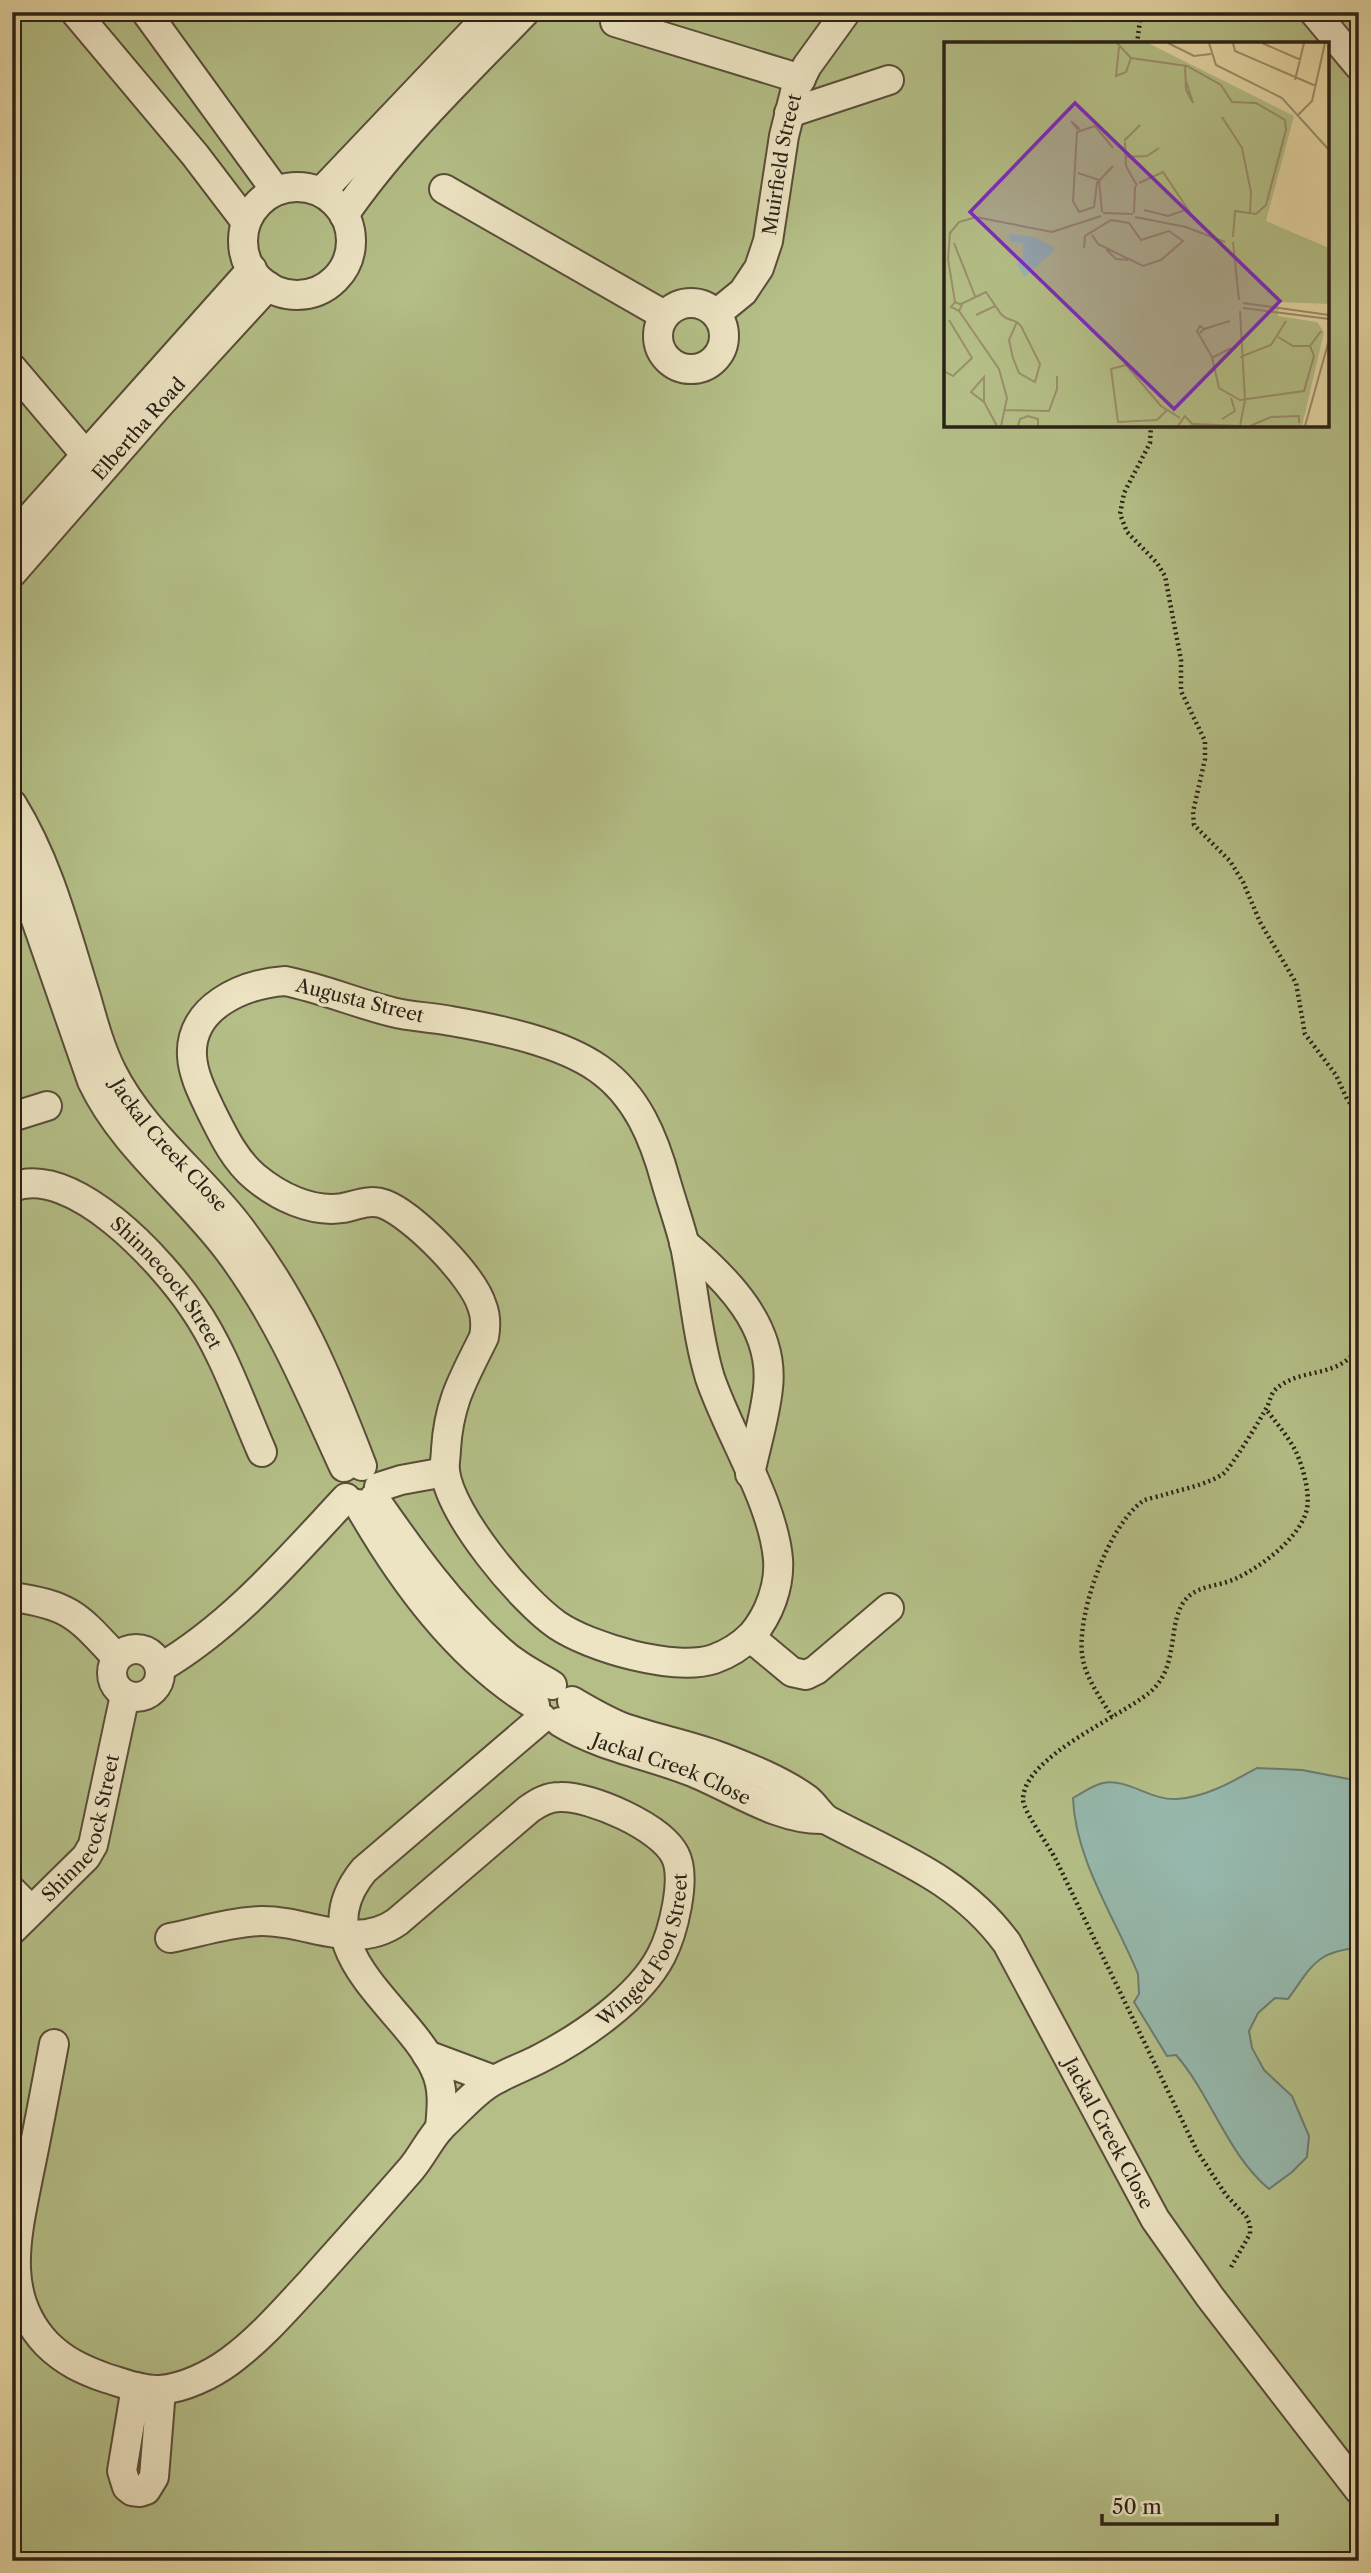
<svg xmlns="http://www.w3.org/2000/svg" width="1371" height="2573" viewBox="0 0 1371 2573" font-family="'Libre Caslon Text',serif">
  <style>
    .green { fill: #b4be86; stroke: #70704e; stroke-width: 2; fill-rule: evenodd }
    .water { fill: #96b8ac; stroke: #6b7c70; stroke-width: 2 }
    .lines { fill: none; stroke-linecap: round; stroke-linejoin: round }
    .minor-casing { stroke: #594e39; stroke-width: 32 }
    .path { stroke: #2b2116; stroke-width: 4.5; stroke-dasharray: 2 3.5; stroke-linecap: butt }
    .minor { stroke: #ede4c3; stroke-width: 28 }
    .labels { text-anchor: middle; stroke-width: 7; stroke-linejoin: round; paint-order: stroke }
    .street-label { font-size: 19px; fill: #2b2116; stroke: #ede4c3 }
    .inset-road { fill: none; stroke: #9a8e6b; stroke-width: 2 }
    .view { fill: #7b2cbf; fill-opacity: 0.15; stroke: #7b2cbf; stroke-width: 3.5 }
    .inset-edge { fill: none; stroke: #2b2116; stroke-width: 3.5 }
  </style>
  <rect width="100%" height="100%" fill="#e4d6a3"/>
  <filter id="stains"><feTurbulence type="fractalNoise" baseFrequency=".00286" numOctaves="4"/><feColorMatrix values="0 0 0 0 .2 0 0 0 0 .09 0 0 0 0 .02 0 0 0 .5 -.17"/></filter>
  <radialGradient id="worn" r=".72"><stop offset=".6" stop-color="#630" stop-opacity="0"/><stop offset="1" stop-color="#630" stop-opacity=".3"/></radialGradient>
  <path class="green" d="M12,12h1347v2549h-1347zM946,44h381v381h-381z"/>
  <path class="water" d="M1257,1768l45,2 57,11v167c-44,3 -48,20 -71,51l-13,-1 -17,15 -9,18 3,17 12,22 28,26 17,40 -2,21 -15,15 -23,17c-42,-35 -58,-94 -93,-134l-9,1 -33,-54 5,-8 -1,-20c-23,-56 -63,-115 -65,-176 9,-5 20,-13 30,-15 25,-5 48,18 74,16 29,-2 55,-17 80,-31z"/>
  <g class="lines">
    <g class="minor-casing">
      <g id="minor">
        <path d="M75,12l120,143 51,67"/>
        <path d="M146,12l130,179"/>
        <path d="M1314,12l45,54"/>
        <path d="M615,22l186,57"/>
        <path d="M789,113l100,-33"/>
        <circle cx="297" cy="241" r="54"/>
        <path d="M444,189l220,126"/>
        <path d="M321,192l171,-180"/>
        <path d="M344,215c51,-74 118,-138 181,-203"/>
        <circle cx="691" cy="336" r="33"/>
        <path id="s1" d="M716,314l27,-22 16,-24 9,-27 16,-105 12,-48 11,-22 39,-54"/>
        <path d="M12,368l73,86"/>
        <path d="M12,538l240,-269"/>
        <path id="s2" d="M12,573l145,-166 111,-121"/>
        <path id="s3" d="M12,804c37,60 53,126 74,193 7,25 14,51 26,75 29,58 84,100 124,151 60,77 92,154 126,243"/>
        <path d="M12,851l80,230c31,66 94,112 137,170 51,68 80,140 115,216"/>
        <path d="M285,981c36,7 71,22 107,31 19,5 39,5 59,9 46,8 110,21 148,48 38,27 55,69 67,113 6,21 14,43 19,64 9,44 12,90 25,132 19,56 63,124 68,181 2,27 -9,56 -26,76 -10,10 -24,19 -38,24 -39,13 -123,-11 -157,-34 -36,-25 -107,-110 -112,-154 -1,-7 1,-15 1,-22 3,-48 18,-71 38,-112 2,-11 2,-21 -2,-31 -9,-30 -69,-91 -98,-102 -14,-5 -27,1 -41,4 -32,5 -65,-12 -88,-31 -21,-18 -32,-42 -44,-66 -8,-17 -18,-36 -19,-55 -3,-49 51,-72 93,-75z"/>
        <path d="M12,1117l35,-11"/>
        <path id="s4" d="M12,1187c61,-24 150,74 181,120 30,43 48,97 69,145"/>
        <path d="M684,1243c43,36 91,84 84,145 -3,29 -12,57 -18,86"/>
        <path d="M379,1487l22,-7 44,-8"/>
        <path d="M374,1498c37,53 76,108 124,151 16,15 35,25 54,36"/>
        <path d="M358,1504c44,77 100,154 177,201"/>
        <path d="M12,1597c58,8 66,19 104,60"/>
        <path d="M750,1637l42,35 14,3 10,-5 73,-62"/>
        <circle cx="136" cy="1673" r="24"/>
        <path d="M160,1668c73,-43 129,-109 186,-170"/>
        <path id="s5" d="M572,1701c17,10 34,20 52,27 32,11 65,17 97,29 29,11 61,24 86,42 8,6 13,17 22,22 68,36 131,58 178,122l148,276 55,78 149,193"/>
        <path id="s6" d="M560,1722c41,25 86,32 130,49 44,17 88,50 135,48"/>
        <path d="M12,1891l19,19"/>
        <path id="s7" d="M12,1930l74,-73 7,-12 32,-150"/>
        <path id="s8" d="M54,2044c-8,43 -16,86 -25,129 -12,61 -29,122 18,171 17,17 36,26 59,34 17,5 36,13 54,12 24,-2 51,-15 70,-29 30,-22 55,-51 80,-78 34,-38 68,-76 101,-114 12,-14 20,-33 33,-45 16,-15 33,-35 53,-45 14,-8 29,-13 44,-21 41,-21 98,-60 120,-102 12,-23 26,-78 14,-101 -14,-28 -84,-59 -115,-58 -12,0 -21,5 -31,12l-132,113c-43,30 -89,-2 -136,-1 -30,1 -61,11 -91,17"/>
        <path d="M427,2055l67,25"/>
        <path d="M440,2128c2,-20 4,-41 -5,-59 -29,-63 -136,-120 -71,-199l178,-152"/>
        <path d="M136,2387l-14,84 5,16 5,4 8,1 6,-2 8,-13 7,-87"/>
      </g>
    </g>
    <g class="path">
      <path d="M1137,44l4,-32"/>
      <path d="M1151,425l-1,18 -26,50 -4,21 7,18 30,31 8,13 16,84v31l24,50v18l-12,53 1,13 36,36 13,21 17,40 36,61 9,51 31,41 11,24 12,17"/>
      <path d="M1112,1717c-10,-17 -25,-37 -29,-57 -9,-40 25,-135 60,-159 6,-3 14,-4 20,-6 20,-6 43,-10 60,-21 8,-6 38,-56 44,-67 3,-6 4,-14 9,-18 26,-23 63,-9 83,-43"/>
      <path d="M1231,2267l19,-33v-9l-4,-9 -20,-21 -29,-44c-47,-97 -94,-194 -141,-291 -7,-15 -33,-48 -33,-61 1,-42 95,-81 126,-106 33,-27 16,-74 39,-96 12,-12 34,-11 49,-19 25,-12 63,-40 70,-69 3,-17 -4,-42 -11,-57 -7,-15 -20,-29 -30,-43"/>
    </g>
    <use href="#minor" class="minor"/>
  </g>
  <g class="labels">
    <g class="street-label">
      <text dy="7" stroke="none"><textPath href="#s1" startOffset="170">Muirfield Street</textPath></text>
      <text dy="7" stroke="none"><textPath href="#s2" startOffset="192">Elbertha Road</textPath></text>
      <text transform="translate(360 1000) rotate(14)" y="7">Augusta Street</text>
      <text dy="7" stroke="none"><textPath href="#s3" startOffset="380">Jackal Creek Close</textPath></text>
      <text dy="7" stroke="none"><textPath href="#s4" startOffset="194">Shinnecock Street</textPath></text>
      <text dy="7" stroke="none"><textPath href="#s6" startOffset="121">Jackal Creek Close</textPath></text>
      <text dy="7" stroke="none"><textPath href="#s7" startOffset="128">Shinnecock Street</textPath></text>
      <text dy="7" stroke="none"><textPath href="#s8" startOffset="1108">Winged Foot Street</textPath></text>
      <text dy="7" stroke="none"><textPath href="#s5" startOffset="721">Jackal Creek Close</textPath></text>
    </g>
  </g>
  <g transform="translate(944 42)">
    <rect width="385" height="385" fill="#e4d6a3"/>
    <path d="M0,1h204l146,73 -28,105 63,27v56l-50,-2 -1,14 39,6 7,10 -22,94h-358z" fill="#b4be86"/>
    <path d="M65,192l25,3 20,10v4l-30,26 -7,-13 6,-8v-12l-13,-3z" fill="#96b8ac"/>
    <path class="inset-road" d="M173,1l14,15 56,8 34,19 11,17 24,1 29,17 1,10 -20,75 -10,9 -21,-3 -2,26M224,1l26,13 17,-2M265,1l7,22 66,33 47,52M289,1l2,8 81,35M318,1l39,17M175,5l-3,29 10,-4 5,-14M241,23l1,25 7,13 -7,-22M351,38l9,-37M354,73l14,-14 13,-58M278,75l20,31 9,44 -1,22M134,88l-7,-9 9,8M183,95l-3,4 16,-16M181,100l1,24 11,20 -2,-5M182,115l21,-1 12,-8M169,124l-16,17 -3,24 -15,5 -6,-11 4,-69 18,-6 18,22M134,131l21,7M155,138l3,32M195,141l24,-11 28,42M200,168l24,6 17,-6M159,171l30,1M190,171l1,-27M191,175l51,10 39,15M289,200l6,58M10,201l21,53M140,206l1,-12 26,-16 18,3 12,17 28,-9 14,10 -22,19 -18,6 -45,-22 -6,-9M162,207l10,10 12,1M11,260l7,3 -3,6 -8,-4 4,-5 -7,-43 2,-26 9,-11 17,-5 76,15 49,-16M299,261l86,12M17,262l25,-12 15,22 5,4 11,4 4,4 19,38 -5,18 -16,-9 -6,-15 -4,-18 8,-18M299,266l86,11M15,269l40,58 8,29 -6,28M296,269l5,89 -5,26M32,273l19,-9M260,287l26,-8M256,291l4,-4 -4,-3 -3,5 15,26 7,31 21,12 64,-9 10,-35 -4,-10M334,295l15,9h17l11,-15M296,315l31,-12 15,-24M268,316l19,-10M0,329l9,5 19,-18 -23,-38M40,360v-25l-13,15 13,10 13,24M61,368l44,1 8,-22v-13M223,368l-10,10 -39,2 -7,-53 15,-4 35,41 19,12M278,377l13,-8 -4,-13M249,382l45,2M74,384l2,-7 8,-3 10,3v7M234,384l7,-10 8,9M306,384l21,-9 28,-1v7M361,384l24,-86"/>
    <path class="view" d="M131,61l205,198 -106,108 -204,-197z"/>
    <rect width="385" height="385" class="inset-edge"/>
  </g>
  <rect width="1371" height="2573" fill="none" stroke="#e4d6a3" stroke-width="42"/>
  <rect x="14" y="14" width="1343" height="2545" fill="none" stroke="#2b2116" stroke-width="3.5"/>
  <rect x="21" y="21" width="1329" height="2531" fill="none" stroke="#2b2116" stroke-width="2"/>
  <path d="M1102 2514v10h175v-10" fill="none" stroke="#2b2116" stroke-width="3.5"/>
  <text x="1112" y="2514" font-size="21" fill="#2b2116" stroke="#ede4c3" stroke-width="5" paint-order="stroke">50 m</text>
  <rect width="100%" height="100%" filter="url(#stains)"/>
  <rect width="100%" height="100%" fill="url(#worn)"/>
</svg>
